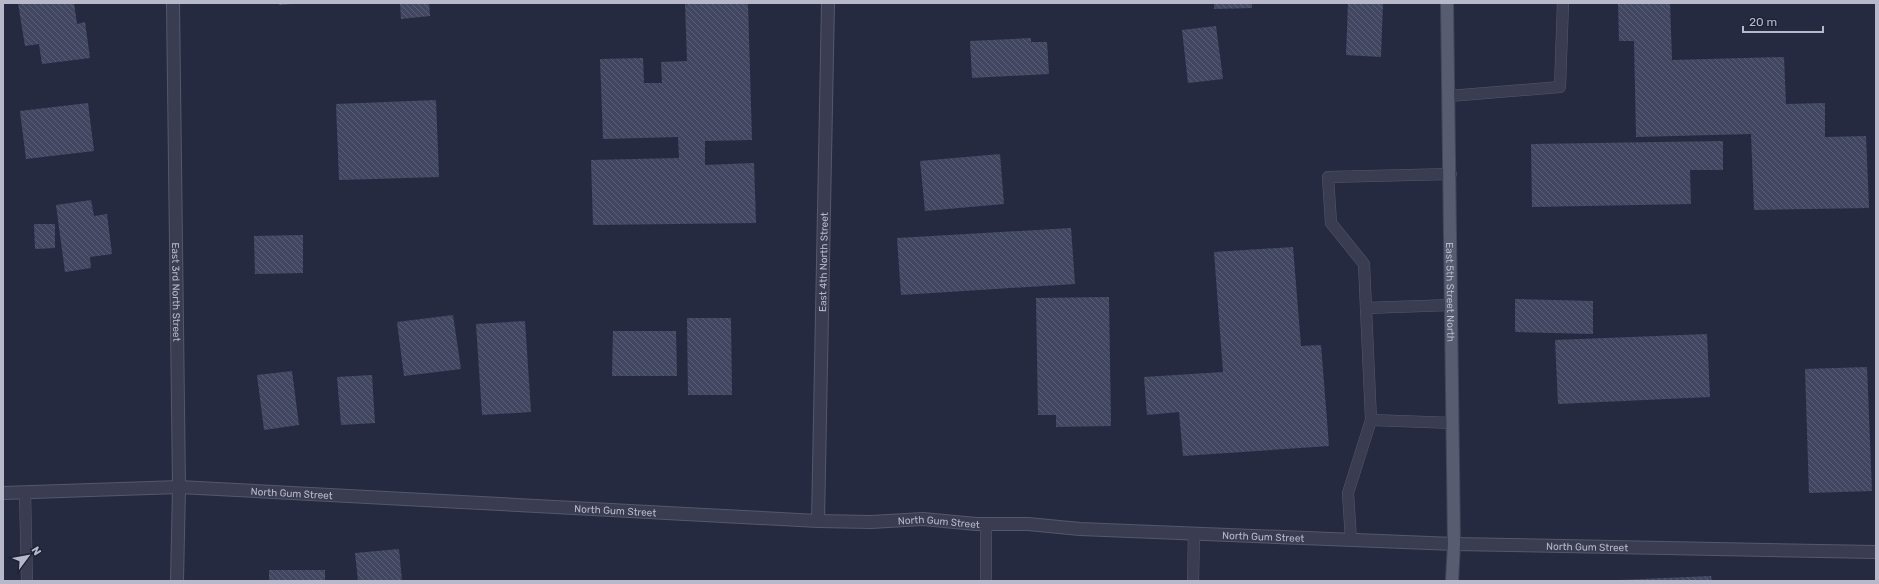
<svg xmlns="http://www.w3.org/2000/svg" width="1879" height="584" viewBox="0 0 1879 584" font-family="Rubik,sans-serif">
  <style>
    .building { fill: url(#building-back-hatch) }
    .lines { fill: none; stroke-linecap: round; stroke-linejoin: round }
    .service-casing { stroke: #55586b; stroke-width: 12 }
    .minor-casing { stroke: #55586b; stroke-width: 14 }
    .primary-casing { stroke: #44465a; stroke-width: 14 }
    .service { stroke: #3a3d51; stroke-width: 11 }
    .minor { stroke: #3a3d51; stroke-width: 12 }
    .primary { stroke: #585c71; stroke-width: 12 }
    .labels { text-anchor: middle; stroke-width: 4; stroke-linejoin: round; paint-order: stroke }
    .street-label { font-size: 10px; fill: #b7b9cb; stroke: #1f2236 }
  </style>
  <defs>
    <pattern id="building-back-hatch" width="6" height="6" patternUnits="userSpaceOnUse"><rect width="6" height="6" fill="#424761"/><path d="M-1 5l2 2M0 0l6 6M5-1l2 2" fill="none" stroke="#5b5f76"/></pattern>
  </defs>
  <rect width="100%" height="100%" fill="#262a41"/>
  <g class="building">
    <path d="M18,3h56l3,21 8,-2 5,36 -48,6 -3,-20 -14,2z"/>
    <path d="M279,3h13v1l-13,1z"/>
    <path d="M400,3h29l1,13 -29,3z"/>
    <path d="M685,3h63l4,137 -47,1v24l49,-2 2,60 -163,2 -2,-65 88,-2 -1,-21 -75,2 -3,-80 43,-1 1,25h18l-1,-21 26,-1z"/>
    <path d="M1214,3h38v5l-38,1z"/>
    <path d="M1348,3h35l-2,54 -35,-2z"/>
    <path d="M1618,3h52l2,57 112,-3 2,47 39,-1v34l41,-1 3,72 -115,2 -3,-76 -115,3 -2,-96h-15z"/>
    <path d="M1216,26l7,53 -35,4 -6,-53z"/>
    <path d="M1031,38v4h16l2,32 -77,4 -2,-37z"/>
    <path d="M436,100l3,77 -100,3 -3,-76z"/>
    <path d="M88,103l6,48 -68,8 -6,-48z"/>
    <path d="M1723,141v29h-33l1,34 -159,3 -1,-63z"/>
    <path d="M1000,154l4,50 -79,7 -5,-50z"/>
    <path d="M91,200l3,16 13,-2 5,40 -22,3 1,11 -26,4 -9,-67z"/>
    <path d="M34,224h21v24l-20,1z"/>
    <path d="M1071,228l4,56 -174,11 -4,-57z"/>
    <path d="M303,235v38l-48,1 -1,-38z"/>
    <path d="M1293,247l8,99 20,-1 8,101 -146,10 -4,-44 -32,3 -3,-38 79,-5 -9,-120z"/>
    <path d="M1109,297l2,129 -55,1v-12h-18l-2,-117z"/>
    <path d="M1515,299l78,2v33l-78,-2z"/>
    <path d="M453,315l8,54 -57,7 -7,-54z"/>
    <path d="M687,318h44l1,77h-44z"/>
    <path d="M525,321l6,91 -49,3 -6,-91z"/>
    <path d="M613,331h63l1,45h-65z"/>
    <path d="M1707,334l3,63 -152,7 -3,-64z"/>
    <path d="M1867,367l5,124 -63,2 -4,-124z"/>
    <path d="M292,371l7,54 -35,5 -7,-55z"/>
    <path d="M372,375l3,48 -34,2 -4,-48z"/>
    <path d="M399,549l3,32h-44l-3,-28z"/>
    <rect x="269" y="570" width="56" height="11"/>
    <path d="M1711,576l1,5h-93v-1z"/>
  </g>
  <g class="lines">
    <g class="service-casing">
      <g id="service">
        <path d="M1449,96l111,-9 3,-84"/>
        <path d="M1366,308l85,-3"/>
        <path d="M1371,420l82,3"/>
        <path d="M25,492l2,89"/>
        <path d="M1351,540l-3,-47 23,-73 -7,-156 -33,-41 -3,-46 123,-3"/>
        <path d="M986,581v-57"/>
        <path d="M1193,581l1,-47"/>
      </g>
    </g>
    <g class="minor-casing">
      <g id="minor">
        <path id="s1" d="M173,3l6,484 -2,94"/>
        <path id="s2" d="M3,493l176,-6 639,34 53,1 52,-3 53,5h52l52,5 374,15 422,8"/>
        <path id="s3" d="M818,521l10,-518"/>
      </g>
    </g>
    <g class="primary-casing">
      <g id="primary">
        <path id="s4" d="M1447,3l7,541 -2,37"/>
      </g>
    </g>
    <use href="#service" class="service"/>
    <use href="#minor" class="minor"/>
    <use href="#primary" class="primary"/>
  </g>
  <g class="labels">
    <g class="street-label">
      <text dy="4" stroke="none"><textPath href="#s3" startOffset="259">East 4th North Street</textPath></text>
      <text dy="4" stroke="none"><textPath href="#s1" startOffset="289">East 3rd North Street</textPath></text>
      <text dy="4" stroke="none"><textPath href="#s4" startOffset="289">East 5th Street North</textPath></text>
      <text dy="4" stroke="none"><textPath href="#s2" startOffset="289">North Gum Street</textPath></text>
      <text dy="4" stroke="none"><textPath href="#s2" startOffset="613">North Gum Street</textPath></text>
      <text dy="4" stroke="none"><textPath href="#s2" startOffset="937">North Gum Street</textPath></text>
      <text dy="4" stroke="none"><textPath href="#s2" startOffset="1262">North Gum Street</textPath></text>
      <text dy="4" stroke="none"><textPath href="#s2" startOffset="1586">North Gum Street</textPath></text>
    </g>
  </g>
  <rect width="1879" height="584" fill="none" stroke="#b7b9cb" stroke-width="8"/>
  <g transform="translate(28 556) rotate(58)" stroke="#1f2236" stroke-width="3" paint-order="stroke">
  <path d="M0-3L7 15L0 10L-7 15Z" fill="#b7b9cb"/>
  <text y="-6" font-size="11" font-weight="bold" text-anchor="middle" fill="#b7b9cb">N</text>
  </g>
  <path d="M1743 26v6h80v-6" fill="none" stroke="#b7b9cb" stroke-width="2"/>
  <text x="1749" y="26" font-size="12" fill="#b7b9cb" stroke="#1f2236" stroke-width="3" paint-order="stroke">20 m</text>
</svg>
